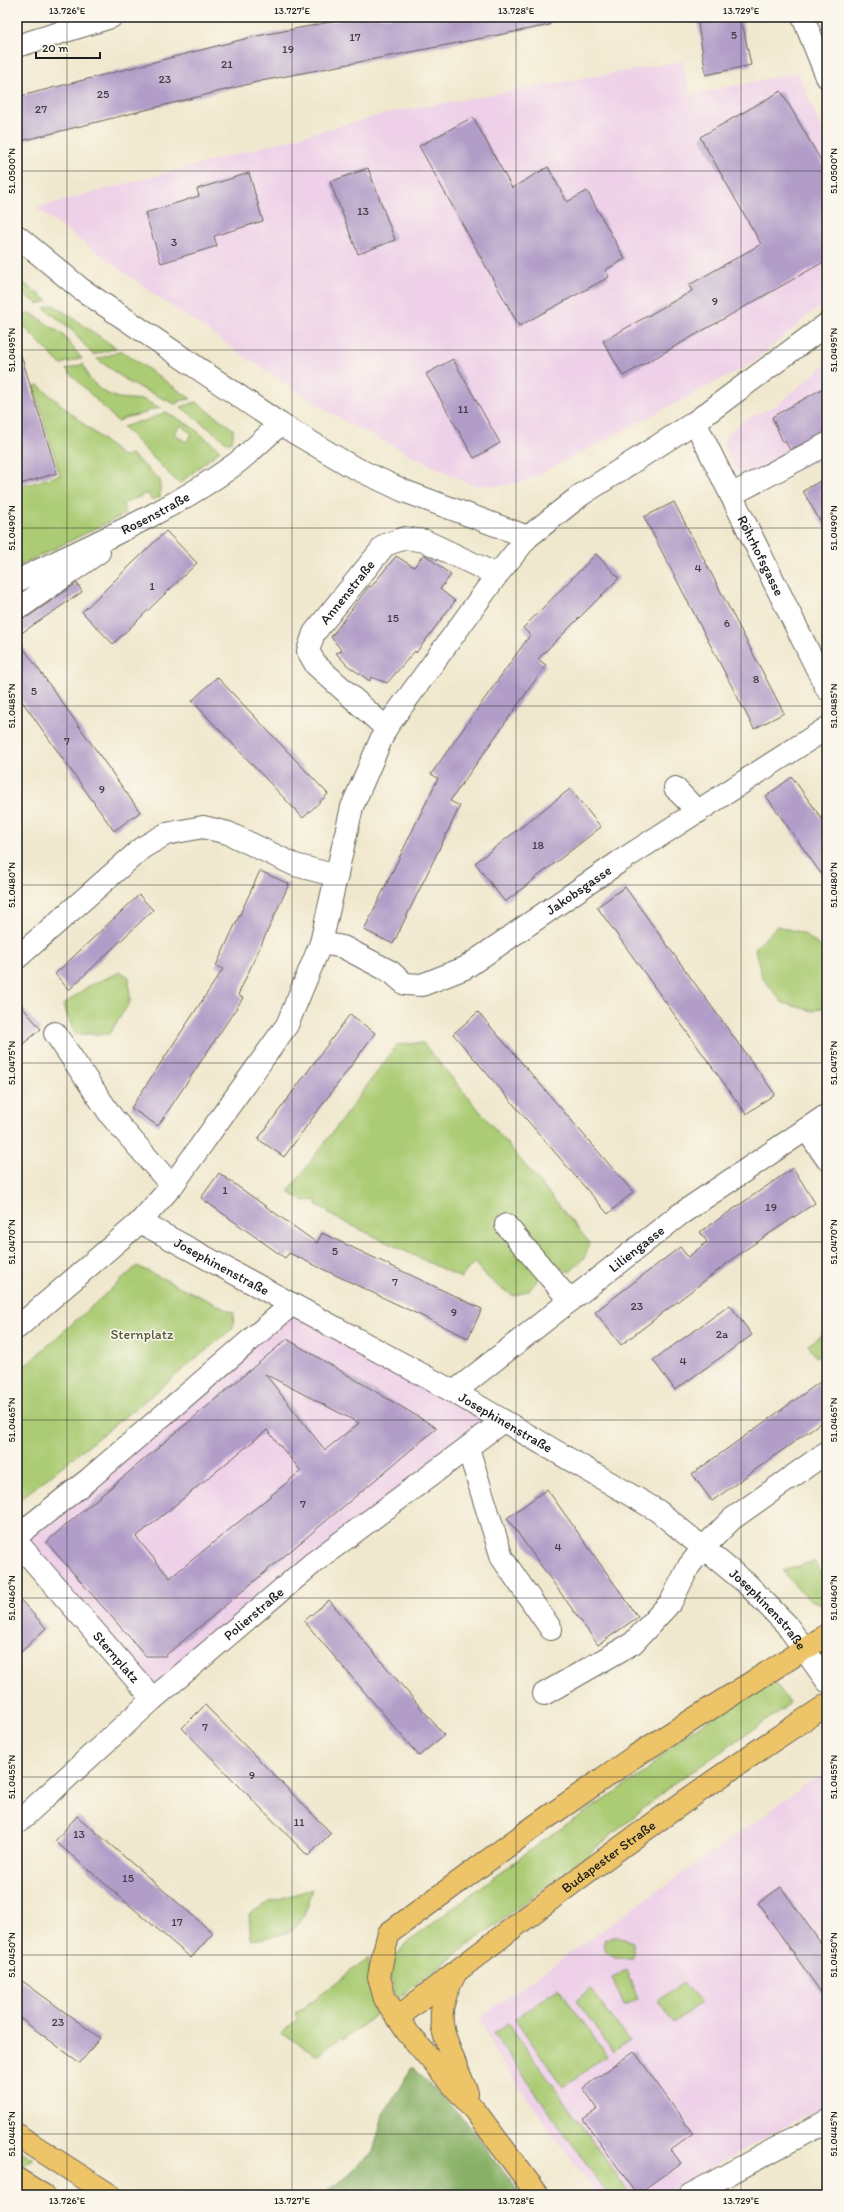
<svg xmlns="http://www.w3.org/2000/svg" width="844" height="2212" viewBox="0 0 844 2212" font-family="Itim,sans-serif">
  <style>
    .built { fill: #eed0e8 }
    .green { fill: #abcc74; stroke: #647448; fill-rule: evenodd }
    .forest { fill: #88b066; stroke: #526641 }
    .building { fill: #b29dc8; fill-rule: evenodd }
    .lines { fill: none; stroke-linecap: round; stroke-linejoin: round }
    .minor-casing { stroke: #66635a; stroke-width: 24 }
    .major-casing { stroke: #66635a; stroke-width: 24 }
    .minor { stroke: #fff; stroke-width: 22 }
    .major { stroke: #eec469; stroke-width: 22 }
    .tram { stroke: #1c1c1c; stroke-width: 1 }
    .ticks { fill: none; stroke: #1c1c1c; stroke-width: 1; stroke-opacity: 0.45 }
    .labels { text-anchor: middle; stroke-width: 3; stroke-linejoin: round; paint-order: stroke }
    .number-label { font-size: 12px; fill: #423c47 }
    .street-label { font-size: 14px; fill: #1c1c1c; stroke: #fbf7ec }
    .park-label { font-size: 14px; fill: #4e5a3b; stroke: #fbf7ec }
    .neatline { fill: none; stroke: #1c1c1c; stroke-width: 1.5 }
    .ticks-label { font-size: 10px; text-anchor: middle; fill: #1c1c1c }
  </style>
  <rect width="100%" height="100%" fill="#fbf7ec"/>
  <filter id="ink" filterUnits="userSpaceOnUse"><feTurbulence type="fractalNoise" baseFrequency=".025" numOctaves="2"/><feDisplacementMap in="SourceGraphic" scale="8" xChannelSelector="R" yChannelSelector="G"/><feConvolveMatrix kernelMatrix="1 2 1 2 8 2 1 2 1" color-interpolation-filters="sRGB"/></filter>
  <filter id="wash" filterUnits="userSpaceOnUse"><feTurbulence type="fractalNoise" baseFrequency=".012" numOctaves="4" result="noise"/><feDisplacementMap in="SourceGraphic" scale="16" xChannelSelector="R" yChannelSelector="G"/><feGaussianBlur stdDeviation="0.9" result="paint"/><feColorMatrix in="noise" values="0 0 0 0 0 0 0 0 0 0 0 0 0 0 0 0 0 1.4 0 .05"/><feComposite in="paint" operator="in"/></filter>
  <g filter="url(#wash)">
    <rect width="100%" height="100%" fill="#f0e8ce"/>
    <g class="built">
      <path d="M683,61l7,34 108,-23 29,71v157l-76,64 -225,117 -26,5 -29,-1 -125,-63 -53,-33 -135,-92 -122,-89 356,-96z"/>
      <path d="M827,363v91l-78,43 -25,-50 2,-11 16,-15 35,-16z"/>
      <path d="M291,1305l212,116 -350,278 -136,-157z"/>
      <path d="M827,1770v333l-165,92h-65l-101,-140 -16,-38z"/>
    </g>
    <g class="green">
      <path d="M17,278l2,2 29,21 -10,3 -21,-14z"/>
      <path d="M54,305l62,43 -23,7 -23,-27 -26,-20z"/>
      <path d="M31,313l31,21 20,25 -3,-1 -11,5v-2l-7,4 -44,-46v-2z"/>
      <path d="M122,351l69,48 -13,2 1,1 -4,2 -45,-21 -33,-24z"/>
      <path d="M83,364l6,14 13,13 15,7 27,2 16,8 -14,3v2l-22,5 -6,4 -52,-53z"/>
      <path d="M38,385l85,72 8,-3 29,26v17l-9,3 -3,-7 -25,11 2,10 -108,53v-79l43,-13 -26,-88z"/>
      <path d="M196,402l37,27v9l-4,6 -48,-37z"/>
      <path d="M166,412l26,15 28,23 -41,34 -56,-57 18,-6 1,1zM180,425l12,9 -6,8 -12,-8z"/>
      <path d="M777,926l26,7 24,19v54l-14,5 -30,-8 -21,-26 -7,-29z"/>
      <path d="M121,972l8,5 1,25 -21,32h-34l-12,-29 27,-20z"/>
      <path d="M417,1043h6l167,200 -6,15 -14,14 -14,-6 -19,-18 2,31 -10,11 -15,6c-16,-9 -29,-19 -40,-34l-13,16 -131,-63 -2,-4 -11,-6 -2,-5 -11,1 -16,-9 109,-147z"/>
      <path d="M137,1266l97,47 -1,15 -76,63 -139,110 -1,-128z"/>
      <path d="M827,1332v18l-11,7 -8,-12z"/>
      <path d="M814,1561l13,21v20c-17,7 -33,-19 -44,-31z"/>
      <path d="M774,1681l15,22 -6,6 -116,80 -82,68 -189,143c-7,-27 -8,-34 10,-57l139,-104 99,-66 37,-36z"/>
      <path d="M312,1889c-9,43 -20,45 -61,51l-2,-26 20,-12z"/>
      <path d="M614,1936l19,6v16h-15l-12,-6 -3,-7 2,-6z"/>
      <path d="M369,1957c0,20 0,38 10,55l-36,28 -2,-3 -24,18 -36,-22 17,-14 -3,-5z"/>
      <path d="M626,1971l12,28 -14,7 -12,-29z"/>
      <path d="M684,1982l16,21 -26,20 -16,-22z"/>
      <path d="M559,1988l48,68 -44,31 -48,-68z"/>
      <path d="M591,1989l38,52 -16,11 -37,-52z"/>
      <path d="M508,2023l123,172h-22l-116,-162z"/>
      <path d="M17,2148l16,11 -10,7 -6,-3z"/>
    </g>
    <path class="forest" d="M412,2067l53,53 56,75h-197l49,-43 10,-37z"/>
    <g id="blocks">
      <g class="building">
        <path d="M357,17h192l1,8 -289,56 -244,61v-45l235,-60z"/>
        <path d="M697,17h44l10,48 -45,10z"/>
        <path d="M781,91l46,80v89l-204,116 -20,-35 89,-50 -3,-6 72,-41 -61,-107z"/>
        <path d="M473,117l39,71 36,-21 19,35 20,-11 38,68 -20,11 4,7 -90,49 -100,-180z"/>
        <path d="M368,168l27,72 -37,14 -28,-72z"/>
        <path d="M249,173l14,48 -49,15 3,10 -56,17 -16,-50 54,-17 -2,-7z"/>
        <path d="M21,355l36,118 -40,12v-129z"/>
        <path d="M453,359l47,84 -26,15 -48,-84z"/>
        <path d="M827,386v46l-37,18 -5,-9 -2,1 -11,-25z"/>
        <path d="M827,477v56l-24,-42z"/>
        <path d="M674,502l110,211 -30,16 -110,-212z"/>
        <path d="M166,531l31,32 -84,81 -31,-32z"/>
        <path d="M424,554l27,21 -11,14 15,12 -39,52 -1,-2 -28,32 -16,-6 -1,4 -22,-15 -12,-13 6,-2 -11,-14 38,-51 2,1 25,-31 18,11z"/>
        <path d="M596,554l23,24 -81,81 8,6 -96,136 10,5 -67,138 -29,-14 74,-152 -7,-4 99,-139 -7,-7z"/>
        <path d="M77,583l5,9 -65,44v-19l6,1 6,-2z"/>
        <path d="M17,639l123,173 -26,19 -97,-137z"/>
        <path d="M217,677l111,117 -25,24 -111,-117z"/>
        <path d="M792,777l35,49v56l-61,-86z"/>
        <path d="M570,789l31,38 -96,75 -30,-39z"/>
        <path d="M260,871l29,13 -51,111 5,3 -85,128 -27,-18 92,-139 -7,-3z"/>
        <path d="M625,887l150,207 -29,20 -149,-207z"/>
        <path d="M139,895l14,15 -84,80 -14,-16z"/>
        <path d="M17,1001l24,28 -24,20z"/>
        <path d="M478,1012l155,180 -25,22 -155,-180z"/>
        <path d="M350,1014l25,19 -91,124 -26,-18z"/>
        <path d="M793,1168l22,35 -73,49 -121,93 -26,-33 85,-65 8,10 19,-15 -7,-10z"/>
        <path d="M219,1173l98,70 5,-10 160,76 -14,29 -179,-85 -4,5 -84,-60z"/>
        <path d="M730,1305l22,30 -77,55 -22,-30z"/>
        <path d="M287,1339l150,89 -272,228h-19l-100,-114zM265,1374l94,49 -34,27zM267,1430l34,41 -131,107 -34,-41z"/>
        <path d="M827,1377v41l-115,83 -20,-27z"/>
        <path d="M547,1489l91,128 -40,28 -91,-127z"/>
        <path d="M17,1596l29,32 -29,28z"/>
        <path d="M329,1600l115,135 -25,21 -115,-135z"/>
        <path d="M205,1705l126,128 -23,23 -126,-128z"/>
        <path d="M77,1816l136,117 -22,25 -136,-117z"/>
        <path d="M781,1887l46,65v49l-69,-98z"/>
        <path d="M17,1977l83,61 -20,25 -63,-47z"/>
        <path d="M634,2051l59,83 -22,16 10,13 -44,31 -54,-75 15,-10 -15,-21z"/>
      </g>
    </g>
  </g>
  <g filter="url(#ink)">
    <use href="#blocks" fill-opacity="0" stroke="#66635a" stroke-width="1"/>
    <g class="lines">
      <g class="minor-casing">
        <g id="minor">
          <path d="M803,17l24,60"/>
          <path d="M17,46l94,-29"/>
          <path d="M17,236l64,53 199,135 71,42 53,25 124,46"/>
          <path id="s1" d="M695,422l132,267"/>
          <path d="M731,495l96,-51"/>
          <path id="s2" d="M17,581c73,-36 151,-68 217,-116 16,-12 31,-27 46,-41"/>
          <path d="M22,606l77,-54"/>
          <path id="s3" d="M386,728l-70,-63 -8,-14 6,-18 71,-88 20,-7 20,3 72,34"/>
          <path d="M675,788l23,24"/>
          <path id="s4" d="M321,943l22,4 48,25 14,12 17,1 43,-17 154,-106 208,-134"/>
          <path d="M17,958l125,-110 24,-14 37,-7 25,6 67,32 42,11"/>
          <path d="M55,1033l57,84 60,69"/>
          <path d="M806,1129l21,30"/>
          <path id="s5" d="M140,1222l314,170 204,119 88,72 40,41 41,57"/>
          <path d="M506,1225l64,76"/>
          <path d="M17,1328l123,-106 32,-36 115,-161 34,-82 31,-136 34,-79 111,-153 31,-38 53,-42 114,-73 132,-98"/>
          <path id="s6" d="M454,1392l225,-177 148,-100"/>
          <path d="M468,1448l34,110 49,71"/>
          <path d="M17,1536l72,-57 202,-174"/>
          <path id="s7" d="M17,1542l136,157"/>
          <path d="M544,1694l89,-51 38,-41 18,-36 15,-19 28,-28 95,-67"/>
          <path id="s8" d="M17,1823l136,-124 160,-136 190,-142"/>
          <path d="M690,2195l137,-74"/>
        </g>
      </g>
      <g class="major-casing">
        <g id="major">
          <path d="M456,1972c-8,16 -16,32 -14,50 1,17 18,53 25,71"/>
          <path id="s9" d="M397,2018c139,-110 281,-217 430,-313"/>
          <path d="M17,2135l93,60"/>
          <path d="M17,2179l26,16"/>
          <path d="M538,2195l-62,-83 -68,-79 -23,-34 -6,-22 4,-22 6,-22 146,-107 100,-70 192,-121"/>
        </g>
      </g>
      <use href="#minor" class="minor"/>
      <use href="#major" class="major"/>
      <path class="tram" d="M17,22l15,-5"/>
    </g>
  </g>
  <path class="ticks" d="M67,17v2178M292,17v2178M516,17v2178M741,17v2178M17,171h810M17,350h810M17,528h810M17,706h810M17,885h810M17,1063h810M17,1242h810M17,1420h810M17,1598h810M17,1777h810M17,1955h810M17,2134h810"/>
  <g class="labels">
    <g class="number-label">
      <text x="734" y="39">5</text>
      <text x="355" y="41">17</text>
      <text x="288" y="53">19</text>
      <text x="227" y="68">21</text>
      <text x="165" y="83">23</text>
      <text x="103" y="98">25</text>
      <text x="41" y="113">27</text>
      <text x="363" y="215">13</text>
      <text x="174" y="246">3</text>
      <text x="715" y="305">9</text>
      <text x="463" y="413">11</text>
      <text x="698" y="572">4</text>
      <text x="152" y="590">1</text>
      <text x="393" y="622">15</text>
      <text x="727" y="627">6</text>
      <text x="756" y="683">8</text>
      <text x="34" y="695">5</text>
      <text x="67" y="745">7</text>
      <text x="102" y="793">9</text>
      <text x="538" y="849">18</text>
      <text x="225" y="1194">1</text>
      <text x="771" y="1211">19</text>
      <text x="335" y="1255">5</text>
      <text x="395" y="1286">7</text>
      <text x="637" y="1310">23</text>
      <text x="454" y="1316">9</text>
      <text x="722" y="1338">2a</text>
      <text x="683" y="1365">4</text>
      <text x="303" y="1508">7</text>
      <text x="558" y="1551">4</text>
      <text x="205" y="1731">7</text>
      <text x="252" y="1779">9</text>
      <text x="299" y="1826">11</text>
      <text x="79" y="1838">13</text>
      <text x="128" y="1882">15</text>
      <text x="177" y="1926">17</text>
      <text x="58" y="2026">23</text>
    </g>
    <g class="street-label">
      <text dy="5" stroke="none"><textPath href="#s2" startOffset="154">Rosenstraße</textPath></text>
      <text dy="5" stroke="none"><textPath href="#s1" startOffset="149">Röhrhofsgasse</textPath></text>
      <text dy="5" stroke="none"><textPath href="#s3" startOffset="182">Annenstraße</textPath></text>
      <text dy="5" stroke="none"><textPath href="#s4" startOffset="296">Jakobsgasse</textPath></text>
      <text dy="5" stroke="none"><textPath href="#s6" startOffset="232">Liliengasse</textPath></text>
      <text dy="5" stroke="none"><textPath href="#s5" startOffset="93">Josephinenstraße</textPath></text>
      <text dy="5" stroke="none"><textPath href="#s5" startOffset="417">Josephinenstraße</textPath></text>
      <text dy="5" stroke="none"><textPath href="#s5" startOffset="741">Josephinenstraße</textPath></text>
      <text dy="5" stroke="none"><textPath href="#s8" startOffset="316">Polierstraße</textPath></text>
      <text dy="5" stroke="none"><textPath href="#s7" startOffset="152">Sternplatz</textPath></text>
      <text dy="5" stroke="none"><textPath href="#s9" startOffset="266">Budapester Straße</textPath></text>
    </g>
    <g class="park-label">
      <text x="142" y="1339">Sternplatz</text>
    </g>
  </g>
  <rect width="844" height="2212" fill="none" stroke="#fbf7ec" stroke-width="44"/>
  <path d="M36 52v6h64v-6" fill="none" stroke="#1c1c1c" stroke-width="2"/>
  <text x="42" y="52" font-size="12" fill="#1c1c1c" stroke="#fbf7ec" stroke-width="3" paint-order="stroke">20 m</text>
  <rect x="22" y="22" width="800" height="2168" class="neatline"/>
  <g class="ticks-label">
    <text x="67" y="14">13.726°E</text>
    <text x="292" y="14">13.727°E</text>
    <text x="516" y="14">13.728°E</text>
    <text x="741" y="14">13.729°E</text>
    <text transform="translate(11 171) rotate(-90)" y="4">51.0500°N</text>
    <text transform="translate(833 171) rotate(-90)" y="4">51.0500°N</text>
    <text transform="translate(11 350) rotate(-90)" y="4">51.0495°N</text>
    <text transform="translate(833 350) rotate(-90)" y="4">51.0495°N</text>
    <text transform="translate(11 528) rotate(-90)" y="4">51.0490°N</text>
    <text transform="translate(833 528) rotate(-90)" y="4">51.0490°N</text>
    <text transform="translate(11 706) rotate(-90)" y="4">51.0485°N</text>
    <text transform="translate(833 706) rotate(-90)" y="4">51.0485°N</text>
    <text transform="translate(11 885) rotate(-90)" y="4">51.0480°N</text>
    <text transform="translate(833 885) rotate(-90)" y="4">51.0480°N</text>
    <text transform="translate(11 1063) rotate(-90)" y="4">51.0475°N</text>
    <text transform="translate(833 1063) rotate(-90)" y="4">51.0475°N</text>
    <text transform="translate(11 1242) rotate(-90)" y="4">51.0470°N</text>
    <text transform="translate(833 1242) rotate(-90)" y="4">51.0470°N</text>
    <text transform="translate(11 1420) rotate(-90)" y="4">51.0465°N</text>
    <text transform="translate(833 1420) rotate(-90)" y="4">51.0465°N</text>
    <text transform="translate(11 1598) rotate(-90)" y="4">51.0460°N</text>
    <text transform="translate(833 1598) rotate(-90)" y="4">51.0460°N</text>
    <text transform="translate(11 1777) rotate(-90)" y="4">51.0455°N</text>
    <text transform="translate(833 1777) rotate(-90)" y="4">51.0455°N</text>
    <text transform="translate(11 1955) rotate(-90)" y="4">51.0450°N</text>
    <text transform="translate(833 1955) rotate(-90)" y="4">51.0450°N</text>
    <text transform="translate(11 2134) rotate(-90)" y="4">51.0445°N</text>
    <text transform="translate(833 2134) rotate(-90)" y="4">51.0445°N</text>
    <text x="67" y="2204">13.726°E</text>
    <text x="292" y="2204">13.727°E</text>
    <text x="516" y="2204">13.728°E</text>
    <text x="741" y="2204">13.729°E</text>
  </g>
</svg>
